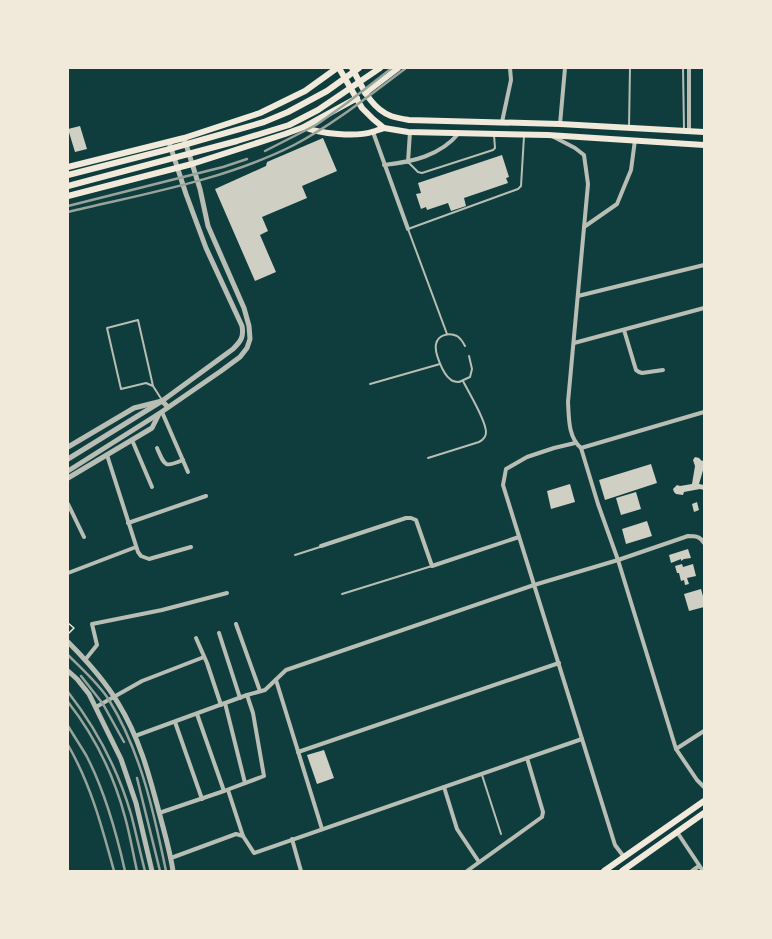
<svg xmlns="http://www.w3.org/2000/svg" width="772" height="939" viewBox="0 0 772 939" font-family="'Nunito Sans',sans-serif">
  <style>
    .building { fill: #cfcfc3 }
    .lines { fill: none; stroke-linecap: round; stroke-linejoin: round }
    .path { stroke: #f1e9da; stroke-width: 1.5 }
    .service { stroke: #b8beb3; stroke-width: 2 }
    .minor { stroke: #b8beb3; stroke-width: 4 }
    .tertiary { stroke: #b8beb3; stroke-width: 5 }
    .primary { stroke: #f1e9da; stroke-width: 6 }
    .trunk { stroke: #f1e9da; stroke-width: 6 }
    .rail { stroke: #97a49c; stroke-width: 2.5 }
  </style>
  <rect width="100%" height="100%" fill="#0f3d3e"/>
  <g class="building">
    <path d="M80,126l7,23 -12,3 -7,-23z"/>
    <path d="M323,138l14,33 -35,15 5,12 -45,19 6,14 -8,4 16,37 -21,9 -40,-92 51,-23 1,-4z"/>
    <path d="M502,155l7,22 -3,1 2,5 -44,15 2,8 -15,5 -3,-8 -21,7 -1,-3 -5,2 -5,-15 5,-1 -3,-10z"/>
    <path d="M695,457l4,1 3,3 2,-1v7l-5,17 5,1v5l-4,-1 -16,3 -1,3 -7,-1 -2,-2 -1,-3 4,-4 3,1 12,-2 3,-18 -2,-6z"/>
    <path d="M651,464l6,19 -52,17 -6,-20z"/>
    <path d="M570,484l5,18 -24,7 -4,-18z"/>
    <path d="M636,492l5,17 -20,6 -5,-17z"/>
    <path d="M697,502l2,8 -5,2 -2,-8z"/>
    <path d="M647,521l5,15 -26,8 -4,-15z"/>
    <path d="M688,549l3,9 -7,1 -3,2v-2l-10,4 -2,-8z"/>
    <path d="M682,564l1,3 10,-3 3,12 -9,2 2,6 -4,1 -1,-5 -3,1 -2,-8h-2l-2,-7z"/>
    <path d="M701,589l3,11v7l-15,4 -5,-17z"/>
    <path d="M324,750l10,28 -17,6 -10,-29z"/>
  </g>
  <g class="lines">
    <path class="path" d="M68,623l6,5 -6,6"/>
    <g class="service">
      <path d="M683,68l1,61"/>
      <path d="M629,127l1,-59"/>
      <path d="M408,162l10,10 4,1 71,-23 2,-2 -1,-13"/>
      <path d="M447,334l-39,-105 110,-40 3,-3 3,-50"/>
      <path d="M465,346c-2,-4 -5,-8 -8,-10 -8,-4 -19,-1 -21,8 -2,8 7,30 14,35 2,2 5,3 9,3l11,-5 2,-8 -3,-13"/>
      <path d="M370,384l70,-20"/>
      <path d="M153,386l-7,-3 -25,6 -14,-61 31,-8 15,66 9,14"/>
      <path d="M428,458l51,-16c4,-2 7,-5 7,-10 0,-12 -17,-39 -23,-51"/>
      <path d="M295,555l25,-8"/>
      <path d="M342,594l90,-28"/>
      <path d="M482,775l19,59"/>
    </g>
    <g class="minor">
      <path d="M502,122l9,-42 -1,-12"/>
      <path d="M560,124l5,-56"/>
      <path d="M689,131v-63"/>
      <path d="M373,132l35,97"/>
      <path d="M552,136l23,12 9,7 4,29 -20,218c1,16 0,35 13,46l17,56 20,56 58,189 21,31 7,7"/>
      <path d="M408,162l2,-30"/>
      <path d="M384,165c28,-3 56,-9 75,-32"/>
      <path d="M584,227l33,-23 14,-34 4,-30"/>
      <path d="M578,296l126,-31"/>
      <path d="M624,330l12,40 3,2 3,1 21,-3"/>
      <path d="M574,343l130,-35"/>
      <path d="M162,412l26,60"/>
      <path d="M132,440l20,47"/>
      <path d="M575,443l-21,5 -27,9 -21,12 -3,16 112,360 9,12"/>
      <path d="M157,448c8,18 7,20 26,12"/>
      <path d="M581,448l123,-36"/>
      <path d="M107,455l31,97 3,4 8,3 42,-12"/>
      <path d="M68,504l16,33"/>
      <path d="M128,523l78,-27"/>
      <path d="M321,546l85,-28h5l5,2 16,46 87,-29"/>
      <path d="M68,573l68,-26"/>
      <path d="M236,624l24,67"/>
      <path d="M219,633l21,65"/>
      <path d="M196,638l11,25 14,42"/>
      <path d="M85,660l12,-15 -5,-21 70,-14 65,-17"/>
      <path d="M276,680l46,149"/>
      <path d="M225,703l20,80"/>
      <path d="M96,707l46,-26 62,-24"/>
      <path d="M197,714l27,77"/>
      <path d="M175,722l27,77"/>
      <path d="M135,736l112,-41 18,-5 21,-20 248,-85 84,-25 70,-24c7,0 12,0 16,7"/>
      <path d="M676,749l28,-18"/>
      <path d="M298,752l261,-89"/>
      <path d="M444,787l13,42 22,33"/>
      <path d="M228,790l15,46"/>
      <path d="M159,813l65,-22 40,-15 -11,-63 -6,-18"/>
      <path d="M677,832l26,39"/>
      <path d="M292,839l9,32"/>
      <path d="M171,858l65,-24 7,2 11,17 328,-114"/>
      <path d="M467,871l75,-54 1,-5 -16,-54"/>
      <path d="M692,871l7,-5"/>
    </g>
    <g class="tertiary">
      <path d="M68,447l66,-39 28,-7 6,6"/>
      <path d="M68,459l94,-58 71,-52c8,-8 11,-12 9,-23l-36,-78 -20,-54 -17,-52"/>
      <path d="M68,471l92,-58 61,-42 19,-14 7,-9 3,-9 -1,-13 -5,-18 -36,-82 -8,-37 -15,-48"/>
      <path d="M68,478l84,-50 7,-14"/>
      <path d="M68,642c18,18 37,39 50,61 21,34 31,71 41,109 5,19 11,39 14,59"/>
      <path d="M68,671l9,8 12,15 32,65 15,44 16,68"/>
    </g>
    <g class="primary">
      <path d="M339,68l23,40 11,11 11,9 24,4 140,3 156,10"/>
      <path d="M352,68c10,18 18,40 39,48 6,2 12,3 18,4l151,4 144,8"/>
      <path d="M365,93l33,-25"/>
      <path d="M304,127c16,7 52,10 68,5 4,-1 8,-3 12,-4"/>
      <path d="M68,167l116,-29 76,-25 45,-22 32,-23"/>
      <path d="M68,175l98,-25 98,-28 24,-10 39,-21 32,-23"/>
      <path d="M68,186l169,-45 52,-16 29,-15 62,-42"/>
      <path d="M68,196l124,-32 93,-30 19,-7 53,-29"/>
    </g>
    <g class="trunk">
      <path d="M604,871l100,-70"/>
      <path d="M622,871l82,-58"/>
    </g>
    <g class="rail">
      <path d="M265,151l51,-26 31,-22 45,-35"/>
      <path d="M68,206l155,-39 24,-8"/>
      <path d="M68,212c75,-18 157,-32 226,-67 40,-21 76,-50 112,-77"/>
      <path d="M68,655c13,13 32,30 41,45 32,52 45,113 57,171"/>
      <path d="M81,676l22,28 21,38"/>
      <path d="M68,692c28,36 50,78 63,122 5,19 9,38 14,57"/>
      <path d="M68,702c26,33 46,74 57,115 5,18 8,36 12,54"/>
      <path d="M68,726c6,10 12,19 18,29 19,36 30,76 39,116"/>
      <path d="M68,745c23,40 34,82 46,126"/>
      <path d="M137,778l23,93"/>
    </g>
  </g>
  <rect width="772" height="939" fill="none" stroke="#f1e9da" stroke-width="138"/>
</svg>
